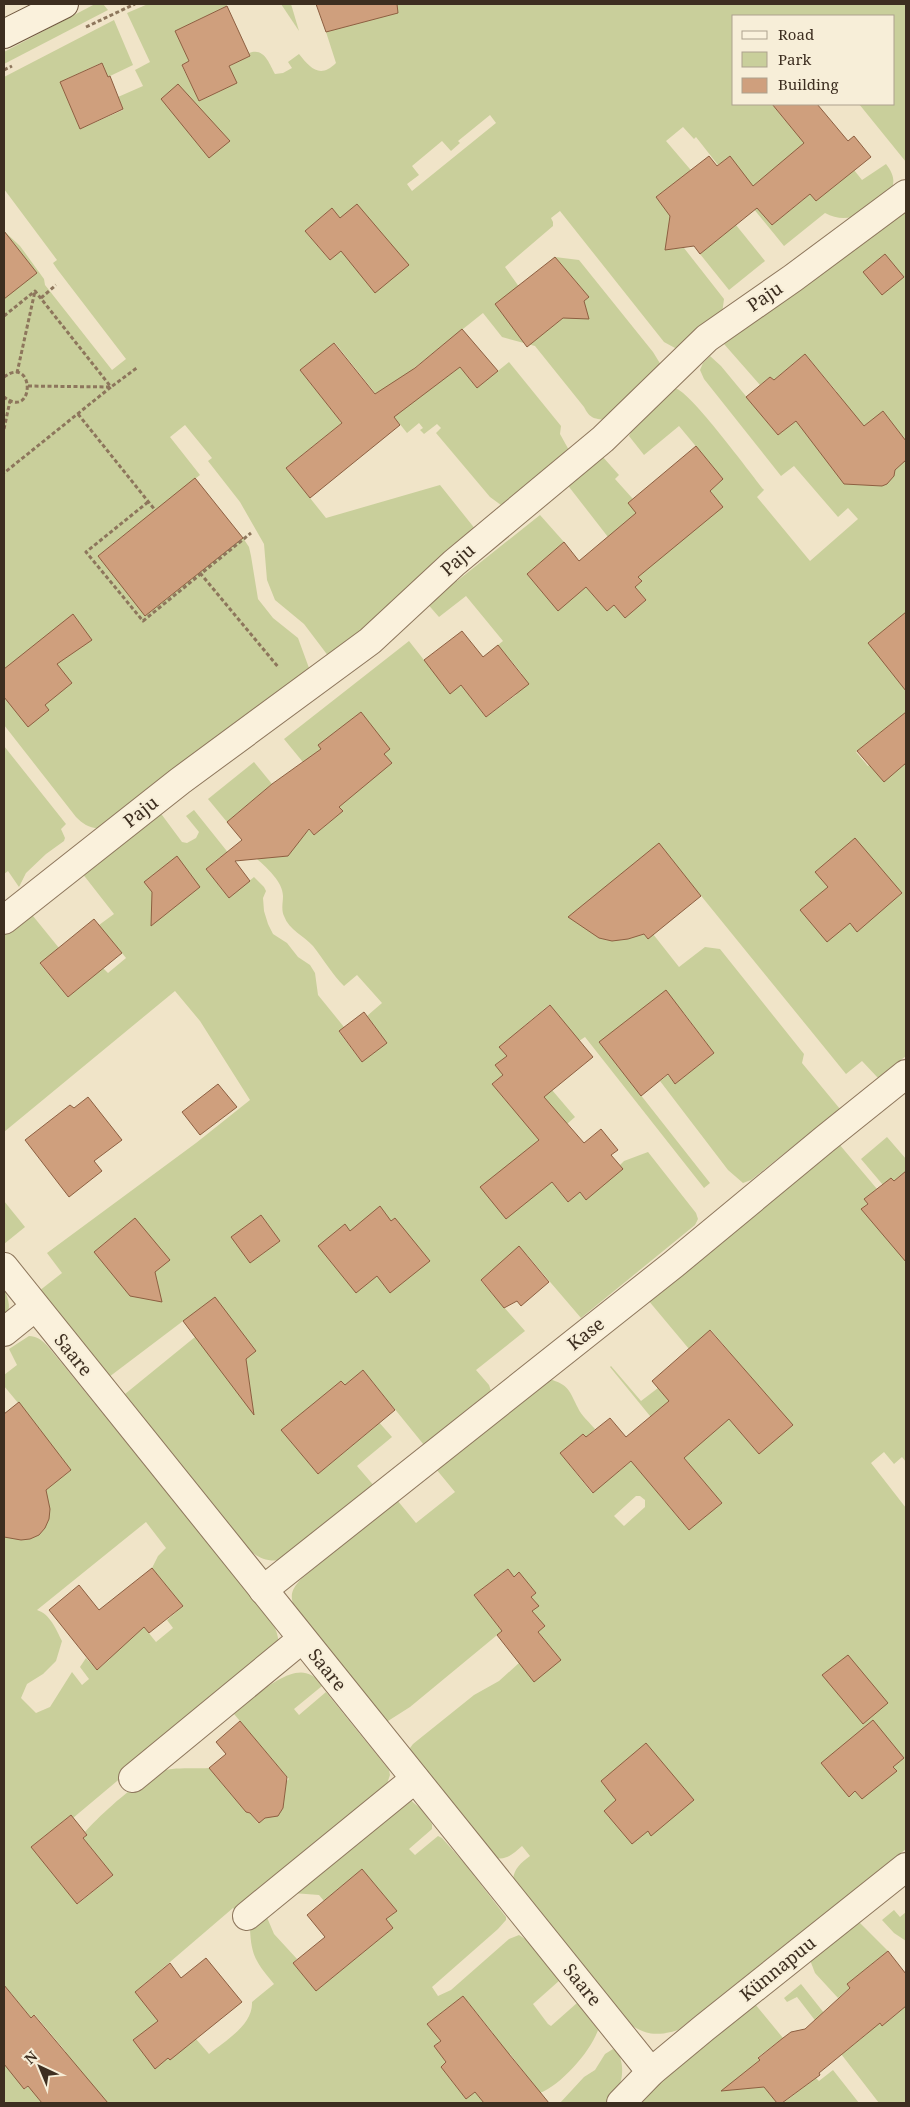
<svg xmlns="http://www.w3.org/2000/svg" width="910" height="2107" viewBox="0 0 910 2107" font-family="'Noto Serif',serif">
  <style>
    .green { fill: #c9cf9b; fill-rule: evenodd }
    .building { fill: #cf9f7d; stroke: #8d5f41 }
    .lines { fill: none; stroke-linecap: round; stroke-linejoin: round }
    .street-casing { stroke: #8d765c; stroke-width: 30 }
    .secondary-casing { stroke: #6f573f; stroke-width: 30 }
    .path { stroke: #8d765c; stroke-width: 3; stroke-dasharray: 4 2.5; stroke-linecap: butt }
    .street { stroke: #faf1dc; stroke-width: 28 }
    .secondary { stroke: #faf1dc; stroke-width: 28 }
    .labels { text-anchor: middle; stroke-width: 4; stroke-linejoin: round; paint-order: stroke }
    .street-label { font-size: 18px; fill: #3d2e20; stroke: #f7eed8 }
  </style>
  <rect width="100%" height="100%" fill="#f0e4c8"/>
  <g class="green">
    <path d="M95,4h8l5,6 -104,54v-12z"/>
    <path d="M148,4h77l2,2 -52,25 14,30 -7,5 17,35 38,-18 -8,-17 21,-10 -1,-3c15,-6 20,10 26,21l8,-1 9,-5 -4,-6 11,-8c11,14 21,25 37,9l-10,-31 25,-7 3,-10 -3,-11h555v158l-47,-58h35v-88h-160v88h38l12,15 27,24 -66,50 27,32 38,-31 6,7 38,-31 8,10 24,-16c15,19 5,30 -11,41 -15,12 -32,18 -50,8l-41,33 -53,-65 -1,-24 -12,8 -22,-28 -2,2 -11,-12 -17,14 29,34 -15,4 -24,18 21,27 -11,17 7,8 11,-1 40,51 -2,15 -40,31 -7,3 -11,-6 -104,-131 -9,7 2,4v4l-48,41 44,62 18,-14c8,6 15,3 19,-5l-3,-9 6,-4 -34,-40 24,3 74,92 8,13 -53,55c-13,-1 -18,-1 -24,-13l-49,-61 -33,-9 -19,-24 -70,56 16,21 31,-23 17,21 32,-26 52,64 -1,8 10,18 -65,56 -15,-11 -54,-64 5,-5 -4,-4 -13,10 -4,-4 3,-2 -4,-5 -12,10 -72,-90 -35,27 42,53 -56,45 40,50 114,-33 36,45 -121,114 -26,13 -25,-33 -29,-24 -8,-20 -3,-36 -24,-42 -32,-41 4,-3 -27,-33 -15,12 30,38 -102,81 47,59 98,-77 6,9 2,9 7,43 15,19 25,20 11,30v8l-103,68 -105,84c-11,1 -18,-4 -25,-11l-72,-92v-494l16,15 24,33 1,6 67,85 14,-11 -69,-90 -4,-6 4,-3 -53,-71v-112l110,-57 19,45 -25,12 -7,-14 -41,19 20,47 43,-19 -5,-13 25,-11 -8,-16 15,-8 -23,-49zM490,115l6,8 -84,68 -5,-7 12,-9 -7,-9 30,-25 9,10 9,-8 -2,-2zM332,208l8,10 33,6 -43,36 -25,-29z"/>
    <path d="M281,4h10l8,27z"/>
    <path d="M906,207v505l-50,40 12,14 38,-30v320l-28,22 -16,-17 -16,13 -187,-230 -60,94c17,4 29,3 43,-6l6,7 5,-5 26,33 26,-20 15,2 84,105 -2,9 38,46 -89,71 -8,3 -15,-13 -68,-89 8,-6 7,9 39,-31 -30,-40 -85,29 111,141 -6,5 -119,-151 -6,4 -30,-36 -25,21 7,10 -17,-1 -15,12 8,9 -11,9 7,10 -11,9 21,25 10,-8 7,8 22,-19 23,27 -8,7 -26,45 27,33 12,-10 6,7 38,-38 24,-9 48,61 2,6 -3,6 -114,93 -54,-63 -35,15 -11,11 44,50 -49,39 13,15 2,6 -67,54 -61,-75 -16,14 -1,3 -5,-6 -59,49 36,44 58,-48 -7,-15 23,26 -35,29 18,21 -95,73c-22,3 -32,-11 -46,-27l-109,-139 70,-57 -12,-16 -74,56 -70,-86 23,-18 -15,-20 149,-110 54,-43 -50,-79 -25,-30 -171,141v-199l27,-18 2,1 26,32 -19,16 28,33 35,-29 5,5 18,-15 -27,-33 15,-11 -32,-41 75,-61 5,3 20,27 5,1 9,-5 3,-6 -13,-16 8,-6 40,50 -14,-3 -14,12 23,29 25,-21 10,10 2,4 -3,7 1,13 4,13 5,10 14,9 11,14 12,8 5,8 3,22 26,32 -5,5 23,30 25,-19 -20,-27 15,-13 -25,-28 -13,11c-12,-12 -20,-26 -31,-40 -9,-10 -24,-16 -29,-30 -3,-7 -1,-13 -1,-20 0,-14 -16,-28 -26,-37l13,-11 15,8 9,-8 -1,-4 16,-14 5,5 29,-24 -59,-72 125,-98 41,52 11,-8 25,32 30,-22 6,-21 -24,-29 5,-4 -37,-45 -27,21 -14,-16 28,-24 4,4 83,-66 24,27 -37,32 31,36 28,-23 21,24 7,-6 11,13 21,-18 -11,-13 7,-6 -36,-42 2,-2 -42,-54 36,-27 17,19 -4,4 18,20 -5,4 95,4 -13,-16 13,-12 -44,-53 -35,29 -15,-19c9,-17 29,-38 46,-48 17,5 74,84 89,102l-7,7 53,64 48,-42 -10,-11 -10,9 -44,-51 -13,10 -77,-97 -4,-9 3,-7 7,-7 11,10 57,69 23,-18 3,3 33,-28 -32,-38 -31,26 -4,-3 -10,8 -36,-41 21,-21zM261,1216l19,25 -30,22z"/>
    <path d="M736,225l29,36 -36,29 -29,-36z"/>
    <path d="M4,746l62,78 -5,5 4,9 -1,3 -18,13 -20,19 -7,14 -11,-16 -4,3z"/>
    <path d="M254,762l18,22 -45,38 -19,-23z"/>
    <path d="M887,1137l19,22v12l-12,10 -3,-3 -8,7 -22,-26z"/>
    <path d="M839,1144l38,45 -13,10 4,5 -6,5 44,38v215l-4,-5 -8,7 -10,-12 -13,11 35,45v341l-228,181c-19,6 -33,6 -49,-7l-116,-143c1,-12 8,-17 17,-24l-8,-10c-9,8 -18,17 -30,10l-81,-104 -1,-4 3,-4 61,-49 25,-14 20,-18 42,-3 -23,-28 6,-6 -12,-15 6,-5 -7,-9 5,-4 -17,-20 -5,4 -6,-8 -34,26 28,36 -92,76 -22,14h-3l-91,-115c-5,-12 -1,-18 7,-27l96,-79 19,23 39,-31 -19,-23 113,-90c20,6 20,11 29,29 3,7 12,15 17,21l-9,8 -3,-3 -23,19 32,40 47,-38 22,42 28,33 32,-27 -111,-136 1,-1 30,35 17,-13 49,49 22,-18 30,35 33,-29 -81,-95 -22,19 -41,-49zM636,1496h4l5,4v7l-21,19 -10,-10z"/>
    <path d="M4,1201l21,26 -21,17z"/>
    <path d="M4,1289c5,12 8,20 0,31z"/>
    <path d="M29,1336c14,0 22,15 31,25l202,249c9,11 18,21 16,36l-205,172 -2,-3 -40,32 47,57 35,-29 -30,-37 4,-3 -2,-3c15,-17 55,-54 77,-61 11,-4 34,-2 47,-3l37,44 4,1 8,10 8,-6 13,-3 4,-6 1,-10 -6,-9 11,-10 -55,-65c16,-13 55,-52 77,-39 5,2 8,7 11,11l-28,23 5,6 27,-23 63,78 1,5 -5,15 -149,121 -3,-3 -98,84 18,22 43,25 13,15c16,-13 44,-29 43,-52l22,-18c-17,-21 -23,-27 -24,-56l16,-13 8,19 23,25 -4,4 23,28 77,-63 -7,-9 11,-8 -35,-42 -38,32 -5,-6 -26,-2 115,-95 13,11 11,15v5l-23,20 6,6 23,-19 4,2 23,26 41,53v3l-8,9 -66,58 6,9 13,-6 58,-51 10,-4 11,7 30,38 -27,24 15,20 3,2 26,-23 21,27c-7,21 -37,55 -58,63l-30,-39 -10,8 -7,-29 -30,-37 -36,28 14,17 -7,5 12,16 -5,5 25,32 9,-7 9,11h-383l-3,-2 -3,2h-91v-39l21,25 41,-37 -31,-37 -4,3 -20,-25 -7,5v-464l8,4 27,-3c12,-14 14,-27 4,-43l28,-22 -13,-17 -29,-7 14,-13 -39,-47v-11l13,-10 -8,-16zM146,1522l20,26 -8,8 -6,12 31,38 -16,14 6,8 -17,14 -21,-26 -36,30 11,13 -13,11 -11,-12 -6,9 9,12 -7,6 -10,-13 -22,35 -14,6 -15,-15 6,-14 16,-10 13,-13 6,-20c-6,-12 -12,-27 -25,-31z"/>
    <path d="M894,1910l6,7 6,-5v29l-12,-8 -12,-13z"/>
    <path d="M859,1922l29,29 -41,33 3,4 -12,10 -23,-25 -5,-13z"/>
    <path d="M801,1984l50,63 16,-13 5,-20 10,12 24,-20v97h-27l-82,-106 -10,5 -3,-4z"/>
    <path d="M755,2004l28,34 -25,19 2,3 -10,8 27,35h-141l13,-13z"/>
    <path d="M613,2049c11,5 11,28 6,37 -3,6 -7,12 -12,17h-47l24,-26 11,-7 10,-16z"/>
    <path d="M833,2070l26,33h-76l33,-25 3,3z"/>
  </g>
  <g class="building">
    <path d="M316,4h81l1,9 -72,19z"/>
    <path d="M227,6l23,50 -21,10 8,17 -38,18 -17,-36 7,-4 -14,-30z"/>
    <path d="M102,63l6,14 2,-1 13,33 -43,20 -20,-47z"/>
    <path d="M178,84l52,57 -21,17 -48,-59z"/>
    <path d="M772,104h45l31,37 6,-5 17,21 -55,44 -6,-7 -38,31 -15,-17 -57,46 -6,-8 -29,4 5,-34 -14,-19 53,-41 8,10 13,-10 23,30 51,-43z"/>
    <path d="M357,204l52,61 -34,28 -34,-42 -11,9 -25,-29 27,-23 8,10z"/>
    <path d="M4,231l33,42 -33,26z"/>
    <path d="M885,254l19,23 -22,18 -19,-23z"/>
    <path d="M555,257l34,40 -5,4 5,18 -26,-1 -36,29 -32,-43z"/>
    <path d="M462,329l36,42 -21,17 -17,-21 -66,50 6,8 -90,73 -24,-30 56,-45 -42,-53 34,-27 41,51 40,-26z"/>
    <path d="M805,354l59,72 19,-15 23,30v19l-11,10 -1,6 -7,8 -5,2 -38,-2 -48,-63 -18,14 -32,-38 24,-20 4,3z"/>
    <path d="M696,446l27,33 -13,12 13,16 -85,70 4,4 -7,6 11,13 -21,18 -11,-13 -7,6 -21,-24 -28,24 -31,-37 37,-32 15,19 57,-48 -8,-10z"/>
    <path d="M195,478l48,60 -98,78 -47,-60z"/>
    <path d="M906,612v79l-38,-48z"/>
    <path d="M73,614l19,26 -35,24 15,19 -27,22 4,5 -21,17 -24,-30v-28z"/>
    <path d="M462,631l21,26 15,-12 31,39 -43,33 -25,-32 -11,9 -26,-34z"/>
    <path d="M361,712l29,37 -6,5 8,9 -53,44 4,4 -29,24 -5,-6 -21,27 -53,5 15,20 -21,17 -23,-29 36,-29 -15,-18 45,-38 49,-35 -3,-4z"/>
    <path d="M906,712v51l-22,19 -27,-31z"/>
    <path d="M855,838l47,55 -45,39 -7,-9 -23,19 -27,-32 28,-23 -13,-15z"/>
    <path d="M659,843l42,53 -53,43 -4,-5 -16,5 -16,2 -13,-3 -31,-21z"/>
    <path d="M177,856l23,31 -49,39 1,-34 -8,-10z"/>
    <path d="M94,919l28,34 -54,44 -28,-34z"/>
    <path d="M666,990l48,63 -39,31 -7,-10 -27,22 -42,-54z"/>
    <path d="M550,1005l43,52 -49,40 40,46 17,-14 17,21 -7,5 12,14 -37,31 -6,-8 -12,10 -16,-20 -46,37 -26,-32 59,-47 -47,-56 11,-9 -8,-10 12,-9 -8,-9z"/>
    <path d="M364,1012l23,31 -25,19 -23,-31z"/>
    <path d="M218,1084l19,23 -37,28 -18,-23z"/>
    <path d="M88,1097l34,43 -28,21 8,10 -33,26 -44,-57 45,-35 4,3z"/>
    <path d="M906,1171v91l-45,-53 7,-5 -4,-5 27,-21 3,3z"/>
    <path d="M380,1206l11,15 4,-3 35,43 -40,32 -13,-17 -21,17 -38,-47 27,-22 5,7z"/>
    <path d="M261,1215l19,26 -30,22 -19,-26z"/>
    <path d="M135,1218l35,42 -15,12 7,30 -32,-6 -36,-44z"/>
    <path d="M519,1246l30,36 -28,24 -4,-5 -13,7 -23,-28z"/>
    <path d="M215,1297l41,54 -10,8 8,56 -71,-94z"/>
    <path d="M710,1330l83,95 -34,29 -30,-35 -45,39 38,45 -33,27 -58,-69 -38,32 -33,-40 23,-19 3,3 24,-19 16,19 43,-36 -17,-20z"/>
    <path d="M363,1370l32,40 -77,64 -37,-44 60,-49 4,4z"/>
    <path d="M19,1402l52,68 -25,20 4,19 -1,10 -4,9 -6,7 -9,4 -9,1 -17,-3v-123z"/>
    <path d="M152,1568l31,38 -34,27 -5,-6 -47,43 -48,-60 30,-25 20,25z"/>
    <path d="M508,1569l6,8 5,-5 17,21 -5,4 8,9 -7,5 13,15 -7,6 23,28 -27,22 -37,-47 5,-4 -28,-36z"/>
    <path d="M848,1655l40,48 -25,21 -41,-49z"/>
    <path d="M873,1720l31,38 -11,9 4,4 -35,28 -7,-8 -6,6 -28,-34z"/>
    <path d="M240,1721l47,56 -4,31 -5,8 -13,2 -6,5 -9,-10 -4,-1 -37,-44 17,-14 -10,-12z"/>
    <path d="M646,1743l48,57 -43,36 -3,-5 -16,13 -28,-33 12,-11 -15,-19z"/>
    <path d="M71,1815l16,20 -4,3 30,37 -36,29 -46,-57z"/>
    <path d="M362,1869l35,42 -11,8 7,9 -77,63 -23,-28 32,-26 -18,-22z"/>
    <path d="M888,1951l18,23v32l-24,20 -2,-3 -61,50 1,2 -38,28h-5l-13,-16 -43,4 39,-31 -2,-2 25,-20 8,-6 14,-3 45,-41 -3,-4z"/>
    <path d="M206,1958l36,44 -72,58 -2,-2 -13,11 -22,-29 25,-19 -23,-29 35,-29 11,15z"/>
    <path d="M4,1985l27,33 3,-3 74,88h-66l-14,-17 -4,3 -20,-25z"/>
    <path d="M463,1996l46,58 40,49h-65l-9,-11 -9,7 -25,-32 5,-5 -12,-16 7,-5 -14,-17z"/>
  </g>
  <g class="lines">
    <g class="street-casing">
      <g id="street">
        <path d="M4,920l176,-139 190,-140 84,-78 149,-124 104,-101 86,-60 113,-84"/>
        <path d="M4,1267l647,805"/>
        <path d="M4,1332l31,-25"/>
        <path d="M263,1590l411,-326 151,-125 81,-65"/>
        <path d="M133,1778l169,-139"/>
        <path d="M247,1916l168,-137"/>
        <path d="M621,2103l30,-31 53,-44 202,-161"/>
      </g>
    </g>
    <g class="secondary-casing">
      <path id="secondary" d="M4,34l60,-30"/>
    </g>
    <g class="path">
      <path d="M86,27l49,-23"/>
      <path d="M4,70l8,-4"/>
      <path d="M41,298l15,-13"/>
      <path d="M4,316l31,-25 76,96 -107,86"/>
      <path d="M17,373l18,-82"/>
      <path d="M4,377c31,-23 31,44 0,20"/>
      <path d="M28,386l83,1 27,-20"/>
      <path d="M78,414l77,96"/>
      <path d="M4,429l6,-28"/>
      <path d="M148,502l-62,50 57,69 108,-88"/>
      <path d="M200,573l79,95"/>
    </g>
    <use href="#street" class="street"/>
    <use href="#secondary" class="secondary"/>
  </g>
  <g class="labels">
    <g class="street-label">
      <text transform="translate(765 297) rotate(-34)" y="6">Paju</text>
      <text transform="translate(458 560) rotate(-41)" y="6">Paju</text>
      <text transform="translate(141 812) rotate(-38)" y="6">Paju</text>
      <text transform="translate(586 1334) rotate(-38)" y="6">Kase</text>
      <text transform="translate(73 1355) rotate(51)" y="6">Saare</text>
      <text transform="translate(327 1670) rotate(51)" y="6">Saare</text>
      <text transform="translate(778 1969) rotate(-39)" y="6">Künnapuu</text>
      <text transform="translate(582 1985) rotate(51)" y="6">Saare</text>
    </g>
  </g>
  <rect width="910" height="2107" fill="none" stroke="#3d2e20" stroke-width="10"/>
  <rect x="732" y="15" width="162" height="90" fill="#f7eed8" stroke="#ada18e"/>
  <rect x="742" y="31" width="25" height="8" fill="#faf1dc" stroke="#ada18e"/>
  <text x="778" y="40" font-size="15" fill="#3d2e20">Road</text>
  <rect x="742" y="52" width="25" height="15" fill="#c9cf9b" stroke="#ada18e"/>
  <text x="778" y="65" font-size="15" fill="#3d2e20">Park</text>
  <rect x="742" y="78" width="25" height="15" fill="#cf9f7d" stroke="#ada18e"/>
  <text x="778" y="90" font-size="15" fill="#3d2e20">Building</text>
  <g transform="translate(40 2067) rotate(316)" stroke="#f7eed8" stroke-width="4" paint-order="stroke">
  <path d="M0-4L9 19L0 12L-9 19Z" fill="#3d2e20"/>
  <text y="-8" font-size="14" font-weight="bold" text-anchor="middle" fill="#3d2e20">N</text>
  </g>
</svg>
